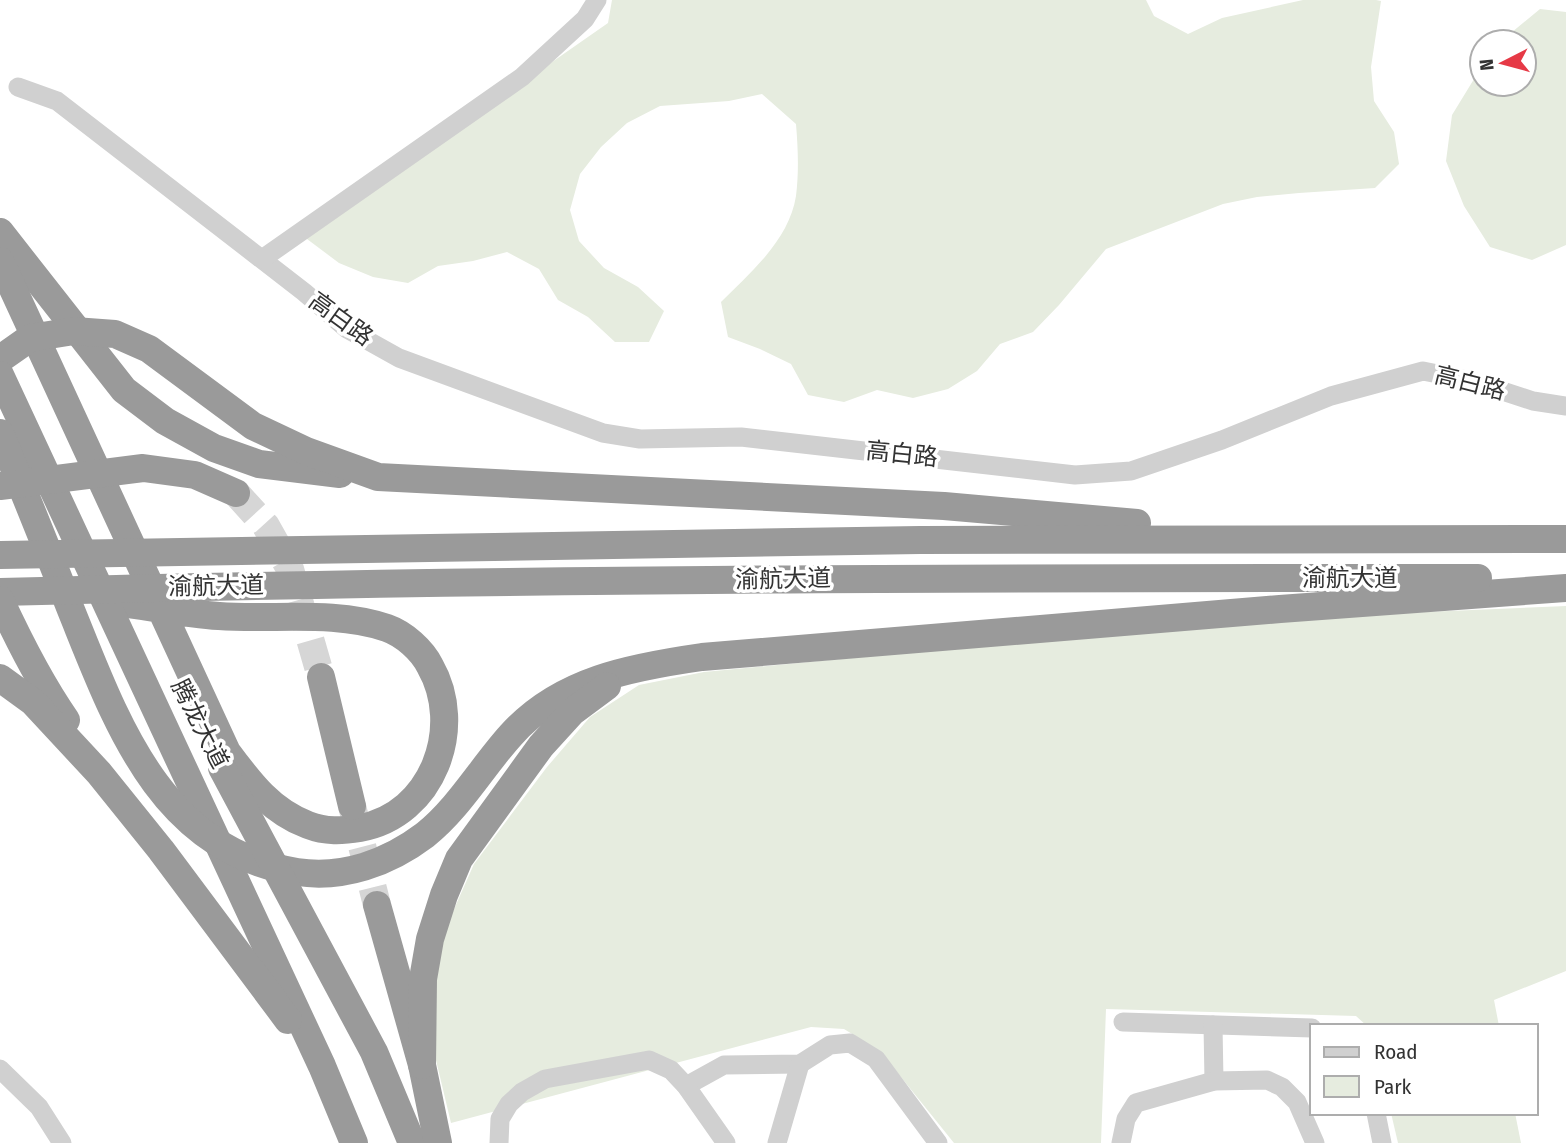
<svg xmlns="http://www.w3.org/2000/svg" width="1566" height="1143" viewBox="0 0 1566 1143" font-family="'Fira Sans Condensed','Noto Sans SC',sans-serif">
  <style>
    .green { fill: #e6ecdf }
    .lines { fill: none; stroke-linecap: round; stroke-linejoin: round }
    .highway-tunnel { stroke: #d6d6d6; stroke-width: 28; stroke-dasharray: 28 14; stroke-linecap: butt }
    .minor { stroke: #d0d0d0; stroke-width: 19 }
    .highway { stroke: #9a9a9a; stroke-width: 28 }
    .labels { text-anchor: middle; stroke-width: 7; stroke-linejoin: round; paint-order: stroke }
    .street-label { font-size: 24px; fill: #333; stroke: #fff }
  </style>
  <rect width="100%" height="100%" fill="#fff"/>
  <g class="green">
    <path d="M612,0h534l8,16 34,18 34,-16 81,-18h73l5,1 -10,66 3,34 20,31 5,32 -24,24 -76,5 -42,4 -34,7 -117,45 -47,56 -26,27 -33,12 -23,27 -29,18 -35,9 -36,-8 -33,12 -36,-7 -17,-31 -31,-15 -32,-12 -7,-35c30,-30 68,-62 75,-106 3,-24 2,-48 0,-72l-34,-30 -33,7 -69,5 -33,17 -26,24 -21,27 -10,36 9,31 25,27 34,19 26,24 -15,31h-34l-27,-25 -30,-17 -19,-31 -32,-17 -34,9 -35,5 -30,17 -35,-6 -34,-14 -36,-27 305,-213z"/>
    <path d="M1540,9l26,3v233l-34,15 -42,-13 -26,-41 -18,-45 6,-46 30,-49v18h42v-42h-24z"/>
    <path d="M1566,606v365l-72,29 5,26h-132l-11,-10 -250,-7 -5,134h-147l-74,-92 -36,-22 -33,-2 -360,96 -16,-67v-74l8,-48 31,-70 73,-97 43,-50 49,-32 65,-13 557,-53z"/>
    <path d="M1391,1113h124l6,30h-123z"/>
  </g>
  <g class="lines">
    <g class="highway-tunnel">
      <path d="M236,493l30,33 24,43 31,108"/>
      <path d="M352,806l25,99"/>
    </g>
    <g class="minor">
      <path d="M18,87l39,14 247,191 43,37 52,29 204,75 37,6 101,-2 334,38 56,-4 91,-31 109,-44 92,-25 49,10 61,20 33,5"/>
      <path d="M262,259l260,-182 63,-58 12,-19"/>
      <path d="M1123,1022l189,6"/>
      <path d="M1213,1025l1,56"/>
      <path d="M0,1069l39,38 23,36"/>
      <path d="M686,1086l38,-21 76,-1 30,-19 20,-2 26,16 62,84"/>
      <path d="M1376,1113l6,30"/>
      <path d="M499,1143l1,-24 9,-15 13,-12 23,-13 104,-19 22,10 15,16 40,57"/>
      <path d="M777,1143l23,-79"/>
      <path d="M1121,1143l5,-24 10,-16 78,-22 53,-1 15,7 15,15 18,41"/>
    </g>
    <g class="highway">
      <path d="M0,232l124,158 41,31 49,27 45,16 81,10"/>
      <path d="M0,261l227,491c23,31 44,59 81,73 18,7 34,6 52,3 73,-13 105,-101 70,-162 -8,-16 -26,-32 -43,-38 -53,-18 -113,-8 -168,-12 -35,-2 -71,-10 -105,-14"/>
      <path d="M0,359l30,-21 44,-7 41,3 34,15 104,77 53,25 72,26 566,29 193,17"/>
      <path d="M0,375l322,691 32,77"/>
      <path d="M0,433c24,59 48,118 71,177 45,111 89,241 226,262 46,7 91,-9 128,-37 34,-27 57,-68 86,-100 49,-55 121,-68 191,-78l578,-48 286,-21"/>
      <path d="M0,486l143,-18 52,7 41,18"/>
      <path d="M0,555l920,-15 646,-1"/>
      <path d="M0,592c492,-14 985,-14 1478,-14"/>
      <path d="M0,600c19,41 40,83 66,120"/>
      <path d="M321,677l31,129"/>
      <path d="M0,678l33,24 66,71 62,77 127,170"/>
      <path d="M222,768l152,284 38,91"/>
      <path d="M377,905l45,160 16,78"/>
      <path d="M422,1065l1,-86 7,-40 14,-44 15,-36 82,-113 31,-34 35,-26"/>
    </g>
  </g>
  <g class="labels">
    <g class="street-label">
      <text transform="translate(341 319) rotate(36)" y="8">高白路</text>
      <text transform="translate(1470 383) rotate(14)" y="8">高白路</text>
      <text transform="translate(902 454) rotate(6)" y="8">高白路</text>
      <text x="1350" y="586">渝航大道</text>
      <text transform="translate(783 579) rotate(-1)" y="8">渝航大道</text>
      <text transform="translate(216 586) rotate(-1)" y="8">渝航大道</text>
      <text transform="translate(200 724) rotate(63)" y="8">腾龙大道</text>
    </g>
  </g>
  <rect x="1310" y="1024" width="228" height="91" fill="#ffffff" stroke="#adadad" stroke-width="2"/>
  <rect x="1324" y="1047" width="35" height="10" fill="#d0d0d0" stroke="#adadad" stroke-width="2"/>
  <text x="1374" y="1059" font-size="21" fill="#333333">Road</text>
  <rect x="1324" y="1076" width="35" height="21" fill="#e6ecdf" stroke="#adadad" stroke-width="2"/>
  <text x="1374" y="1094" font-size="21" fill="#333333">Park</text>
  <g transform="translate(1503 63) rotate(264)"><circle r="33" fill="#ffffff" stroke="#adadad" stroke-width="2"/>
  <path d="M0-5L12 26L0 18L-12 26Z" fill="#e63946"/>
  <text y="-10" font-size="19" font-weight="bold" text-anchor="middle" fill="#333333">N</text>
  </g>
</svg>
